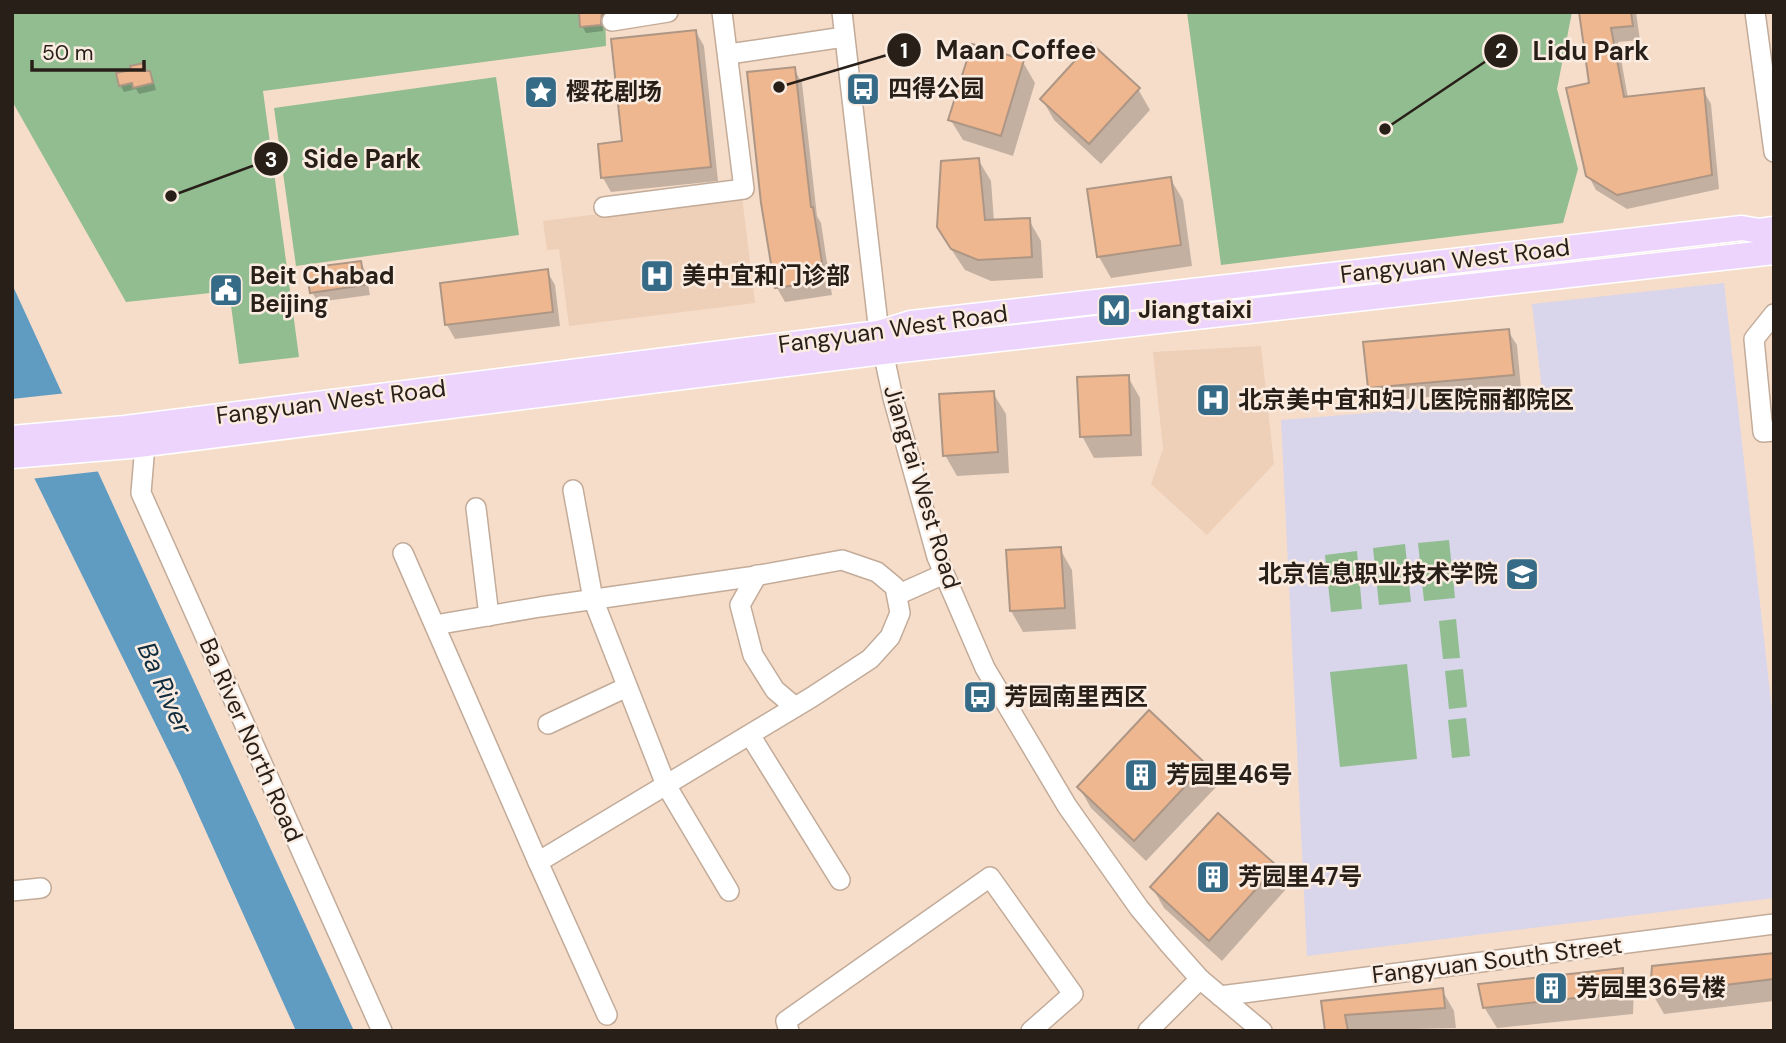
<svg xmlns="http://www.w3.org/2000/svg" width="1786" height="1043" viewBox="0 0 1786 1043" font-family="'DM Sans','Noto Sans SC',sans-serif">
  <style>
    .commercial { fill: #d9d5eb }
    .built { fill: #eecfb7 }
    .green { fill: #91bd91 }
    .water { fill: #609bc2 }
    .pier { fill: #f6ddca }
    .shadow { fill: #0003 }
    .building { fill: #efb78f; stroke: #ae9685; stroke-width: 2 }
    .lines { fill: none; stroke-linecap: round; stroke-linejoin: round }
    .minor-casing { stroke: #c2ab99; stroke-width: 22 }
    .major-casing { stroke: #fff; stroke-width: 27 }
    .minor { stroke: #fff; stroke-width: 19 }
    .major { stroke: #edd4fc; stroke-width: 24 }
    .labels { text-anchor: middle; stroke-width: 5; stroke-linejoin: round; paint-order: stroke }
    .poi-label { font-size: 24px; font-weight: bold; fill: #281f18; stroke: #fbece1; text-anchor: start }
    .street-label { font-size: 24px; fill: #281f18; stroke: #fbece1 }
    .water-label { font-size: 26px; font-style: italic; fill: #102c3d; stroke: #fbece1 }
    .leader { fill: none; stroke: #281f18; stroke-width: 2.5 }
    .callout-dot { fill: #281f18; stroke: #fbece1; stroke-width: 2.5 }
    .mark-label { font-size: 21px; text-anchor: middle; font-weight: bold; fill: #fff }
    .callout-label { font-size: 26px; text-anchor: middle; font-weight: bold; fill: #281f18; stroke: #fbece1; stroke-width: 5; stroke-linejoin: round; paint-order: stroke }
  </style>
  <rect width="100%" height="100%" fill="#f6ddca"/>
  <path class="commercial" d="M1724,283l50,445v170l-467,58 -26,-536 262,-21 -11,-95z"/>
  <g class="built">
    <path d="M742,196l13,107 -186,23 -10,-77 -12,1 -4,-29z"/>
    <path d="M1261,346l13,118 -67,71 -56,-51 12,-35 -10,-97z"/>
  </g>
  <g class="green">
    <path d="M12,12h593l1,34 -343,45 36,266 -60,7 -10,-73 -103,11 -114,-201z"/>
    <path d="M1187,12h385l-15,77 21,80 -15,54 -342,42z"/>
    <path d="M496,77l23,158 -223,31 -22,-158z"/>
    <path d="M1449,540l6,58 -31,3 -6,-58z"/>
    <path d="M1405,544l6,58 -32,3 -6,-57z"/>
    <path d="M1357,551l5,58 -31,3 -6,-57z"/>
    <path d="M1456,619l4,39 -17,1 -4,-38z"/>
    <path d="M1407,664l10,95 -77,8 -10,-95z"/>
    <path d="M1463,669l4,38 -18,2 -4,-38z"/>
    <path d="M1466,718l4,38 -18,2 -4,-38z"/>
  </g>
  <path class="water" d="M12,284l342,747h-58l-116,-257 -168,-341z"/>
  <path class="pier" d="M67,393l35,78 -72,8 -18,-38v-42z"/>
  <g class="shadow">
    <path d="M581,12h23l-1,19 -17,2 -4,-7z"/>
    <path d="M1583,12h53l4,28 -22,2 10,56 75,-8 8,14 8,85 -92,20 -31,-19 -8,-15 3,-91z"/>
    <path d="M696,32l8,14 14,135 -107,11 -8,-14 -4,-33 25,-2z"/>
    <path d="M1023,62l12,21 -22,73 -50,-16 -13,-21z"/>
    <path d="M143,65l10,14 3,11 -17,4 -3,-5 -12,3 -4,-7 13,-14z"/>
    <path d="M794,69l8,14 15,133 4,7 11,72 -47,7 -8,-14z"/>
    <path d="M1138,89l12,21 -49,54 -47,-44 -12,-21z"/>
    <path d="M978,159l13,22 3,40 35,-1 12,21 2,37 -52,3 -26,-11 -14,-21z"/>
    <path d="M1170,178l13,22 9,66 -81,12 -12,-21z"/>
    <path d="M361,263l5,10 4,22 -52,7 -6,-10z"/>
    <path d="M547,271l8,14 5,41 -105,13 -8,-14z"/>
    <path d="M1508,331l9,14 4,43 -143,14 -8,-14z"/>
    <path d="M1128,377l12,21 2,58 -48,2 -12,-22z"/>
    <path d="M993,393l13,21 3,59 -52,3 -12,-21z"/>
    <path d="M1060,549l12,21 4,59 -53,3 -12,-21z"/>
    <path d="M1205,765l12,21 -71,75 -55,-53 -12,-21z"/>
    <path d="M1275,867l12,21 -65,73 -58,-53 -12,-21z"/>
    <path d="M1774,955v46l-110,13 -12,-21z"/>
    <path d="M1622,970l12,20 -1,24 -136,14 -13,-21z"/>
    <path d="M1442,990l12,21 2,17 -130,3 -3,-29z"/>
  </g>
  <g class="building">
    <path d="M579,12h23l-1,13 -21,2z"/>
    <path d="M1579,12h52l2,14 -22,2 13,69 80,-9 8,87 -95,20 -31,-19 -20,-88 23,-5z"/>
    <path d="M696,30l15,137 -110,11 -3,-34 24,-3 -11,-102z"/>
    <path d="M1091,43l49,45 -51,56 -49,-45z"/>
    <path d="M972,44l52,16 -23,76 -53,-16z"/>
    <path d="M144,63l2,8h4l3,12 -20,5 -1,-5 -13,3 -3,-13 15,-3 -1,-4z"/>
    <path d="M795,67l16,140h2l12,74 -50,7 -14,-85 -14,-131z"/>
    <path d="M979,158l6,62 45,-2 2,39 -54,3 -27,-11 -14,-22 4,-66z"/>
    <path d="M1171,177l10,68 -84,12 -10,-68z"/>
    <path d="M361,261l4,24 -55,8 -4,-25z"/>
    <path d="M548,269l5,43 -108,13 -5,-42z"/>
    <path d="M1509,329l5,46 -146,13 -5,-46z"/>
    <path d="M1129,375l2,60 -51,2 -3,-60z"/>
    <path d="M994,391l4,61 -55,4 -4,-62z"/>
    <path d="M1061,547l4,61 -55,3 -4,-61z"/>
    <path d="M1149,710l57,54 -72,77 -57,-54z"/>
    <path d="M1218,813l59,53 -68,75 -59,-54z"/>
    <path d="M1774,953v26l-124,15 2,-28z"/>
    <path d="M1623,968l-1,25 -139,15 -5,-24z"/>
    <path d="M1443,988l2,20 -100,7 3,16h-23l-4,-30z"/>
  </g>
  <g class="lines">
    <g class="minor-casing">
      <g id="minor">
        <path d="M842,12l37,321 14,65 44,159 48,111 82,138 72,102 30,36 31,35 62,52"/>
        <path d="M1755,12l19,140"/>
        <path d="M612,21l56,-9"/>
        <path d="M729,54l115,-17"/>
        <path d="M604,207l140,-18 -22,-177"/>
        <path d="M1774,314l-20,25 9,93 11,-1"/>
        <path d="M145,445l-4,48 241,538"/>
        <path d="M573,490l20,109 73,186 63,106"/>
        <path d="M476,508l13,108"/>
        <path d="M403,553l135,309 69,153"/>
        <path d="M757,575l-17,30 13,50 22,35 20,17"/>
        <path d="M897,595l47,-21"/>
        <path d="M435,625l105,-18 209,-30 93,-17 35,12 18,15 5,26 -10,24 -20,22 -58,38 -274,165"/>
        <path d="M548,724l79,-37"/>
        <path d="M750,735l90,145"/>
        <path d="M12,891l29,-3"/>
        <path d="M1220,996l554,-72"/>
        <path d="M789,1031l-3,-10 204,-144 83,117 -42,37"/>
        <path d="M1148,1031l52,-52"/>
      </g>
    </g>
    <g class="major-casing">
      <g id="major">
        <path d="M12,438l113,-10 754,-95 32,-10 831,-95 17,3 15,-2"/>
        <path d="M12,456l118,-10 753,-94 891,-100"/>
      </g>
    </g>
    <use href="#minor" class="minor"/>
    <use href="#major" class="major"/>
  </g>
  <defs>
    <g id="bus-square" transform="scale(1.75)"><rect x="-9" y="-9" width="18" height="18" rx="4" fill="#366b87" stroke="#fbece1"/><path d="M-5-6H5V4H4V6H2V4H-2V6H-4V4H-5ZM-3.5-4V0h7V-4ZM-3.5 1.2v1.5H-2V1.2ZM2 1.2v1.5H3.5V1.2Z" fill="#fff"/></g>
    <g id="sight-square" transform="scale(1.75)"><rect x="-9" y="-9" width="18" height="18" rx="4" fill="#366b87" stroke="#fbece1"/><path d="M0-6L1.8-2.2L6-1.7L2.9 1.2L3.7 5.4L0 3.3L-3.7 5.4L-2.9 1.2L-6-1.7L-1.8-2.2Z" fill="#fff"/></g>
    <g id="hospital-square" transform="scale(1.75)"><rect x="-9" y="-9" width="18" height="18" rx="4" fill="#366b87" stroke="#fbece1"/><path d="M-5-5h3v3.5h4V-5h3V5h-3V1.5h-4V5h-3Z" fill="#fff"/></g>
    <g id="civic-square" transform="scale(1.75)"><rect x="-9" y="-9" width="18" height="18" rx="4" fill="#366b87" stroke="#fbece1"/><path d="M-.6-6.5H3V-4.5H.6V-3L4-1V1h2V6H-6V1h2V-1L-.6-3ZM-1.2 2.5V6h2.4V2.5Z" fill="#fff"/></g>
    <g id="metro-square" transform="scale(1.75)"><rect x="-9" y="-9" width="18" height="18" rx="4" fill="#366b87" stroke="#fbece1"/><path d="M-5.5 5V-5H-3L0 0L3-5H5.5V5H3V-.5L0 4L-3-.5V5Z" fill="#fff"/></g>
    <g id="university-square" transform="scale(1.75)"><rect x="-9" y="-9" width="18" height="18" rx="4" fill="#366b87" stroke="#fbece1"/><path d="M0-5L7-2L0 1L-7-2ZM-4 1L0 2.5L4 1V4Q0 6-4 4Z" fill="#fff"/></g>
    <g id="building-square" transform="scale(1.75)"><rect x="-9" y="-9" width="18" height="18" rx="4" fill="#366b87" stroke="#fbece1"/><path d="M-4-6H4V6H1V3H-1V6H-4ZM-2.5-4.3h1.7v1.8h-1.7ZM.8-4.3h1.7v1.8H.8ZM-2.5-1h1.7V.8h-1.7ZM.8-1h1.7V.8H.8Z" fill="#fff"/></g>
  </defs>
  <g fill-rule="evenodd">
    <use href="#bus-square" x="863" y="89"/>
    <use href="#sight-square" x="541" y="92"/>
    <use href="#hospital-square" x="657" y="276"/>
    <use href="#civic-square" x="226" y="290"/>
    <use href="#metro-square" x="1114" y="310"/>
    <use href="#hospital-square" x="1213" y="400"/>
    <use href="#university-square" x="1522" y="574"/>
    <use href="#bus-square" x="980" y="697"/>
    <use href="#building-square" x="1141" y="775"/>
    <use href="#building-square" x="1213" y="877"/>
    <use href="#building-square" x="1551" y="988"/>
  </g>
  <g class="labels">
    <g class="poi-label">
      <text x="888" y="97">四得公园</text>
      <text x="566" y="100">樱花剧场</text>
      <text x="250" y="284">Beit Chabad<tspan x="250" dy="28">Beijing</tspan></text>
      <text x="682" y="284">美中宜和门诊部</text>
      <text x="1138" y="318">Jiangtaixi</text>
      <text x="1238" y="408">北京美中宜和妇儿医院丽都院区</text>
      <text x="1498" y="582" text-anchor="end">北京信息职业技术学院</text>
      <text x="1004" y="705">芳园南里西区</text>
      <text x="1166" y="783">芳园里46号</text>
      <text x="1238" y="885">芳园里47号</text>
      <text x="1576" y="996">芳园里36号楼</text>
    </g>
    <g class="street-label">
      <text transform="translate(1455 261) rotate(-7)" y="8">Fangyuan West Road</text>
      <text transform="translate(893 329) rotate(-8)" y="8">Fangyuan West Road</text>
      <text transform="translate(331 402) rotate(-7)" y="8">Fangyuan West Road</text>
      <text transform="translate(922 487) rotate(73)" y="8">Jiangtai West Road</text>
      <text transform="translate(251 740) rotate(66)" y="8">Ba River North Road</text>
      <text transform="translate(1497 960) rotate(-7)" y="8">Fangyuan South Street</text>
    </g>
    <g class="water-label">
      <text transform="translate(165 688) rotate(66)" y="9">Ba River</text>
    </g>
  </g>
  <path class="leader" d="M779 87L904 50M1385 129L1501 51M171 196L271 159"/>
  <g class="callout-dot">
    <circle cx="779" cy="87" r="7"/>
    <circle cx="1385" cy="129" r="7"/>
    <circle cx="171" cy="196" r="7"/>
    <circle cx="904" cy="50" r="18"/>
    <circle cx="1501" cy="51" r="18"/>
    <circle cx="271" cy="159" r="18"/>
  </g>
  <g class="mark-label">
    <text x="904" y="58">1</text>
    <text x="1501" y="58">2</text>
    <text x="271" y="167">3</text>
  </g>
  <g class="callout-label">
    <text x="1016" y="59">Maan Coffee</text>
    <text x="1591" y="60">Lidu Park</text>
    <text x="362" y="168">Side Park</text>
  </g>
  <rect width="1786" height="1043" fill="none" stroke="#281f18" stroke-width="28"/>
  <path d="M32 60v10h112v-10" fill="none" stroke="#281f18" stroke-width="3.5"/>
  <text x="42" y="60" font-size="21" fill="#281f18" stroke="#fbece1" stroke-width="5" paint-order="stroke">50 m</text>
</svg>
